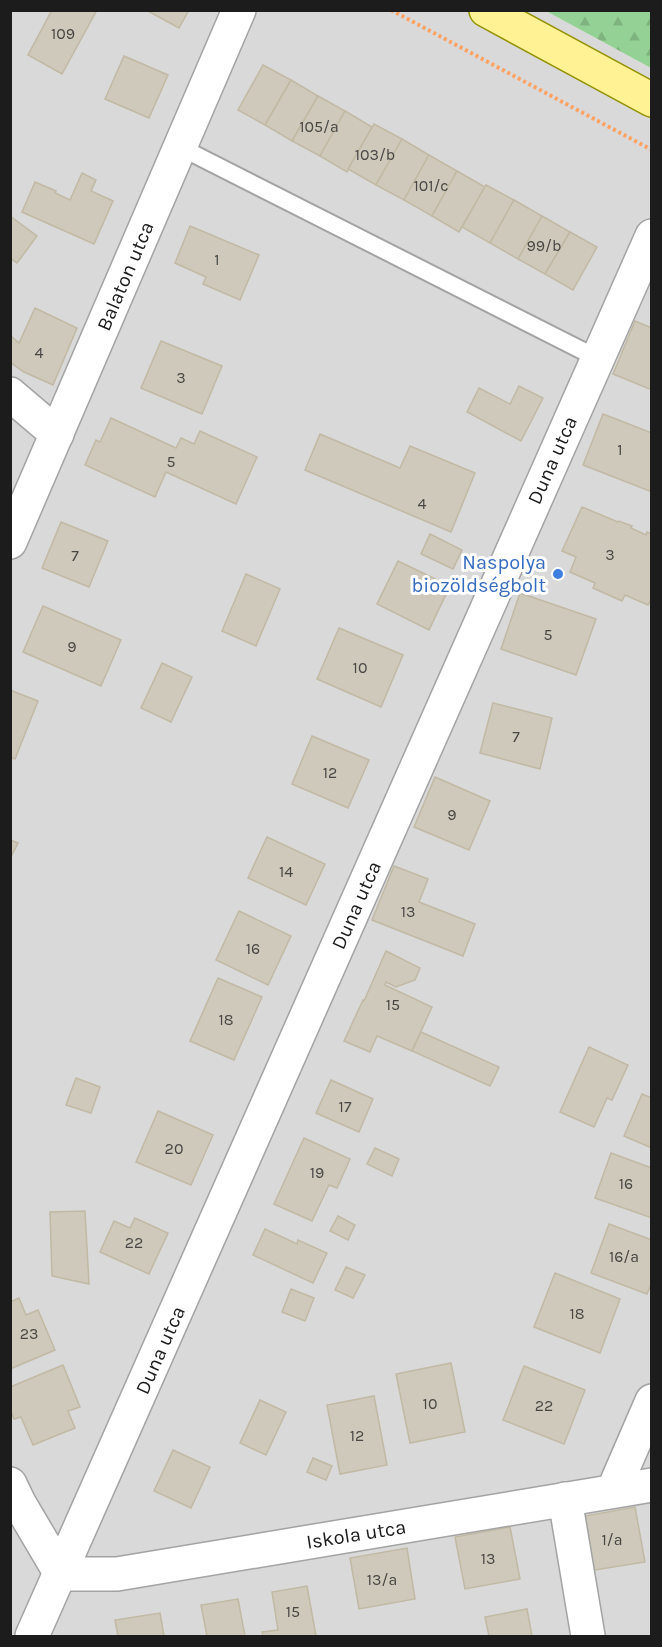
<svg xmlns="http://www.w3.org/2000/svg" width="662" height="1647" viewBox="0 0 662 1647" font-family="Karla,sans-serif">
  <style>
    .residential { fill: #dad9d9 }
    .forest { fill: url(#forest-firs) }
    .building { fill: #cec9ba; stroke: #c1b9a3; stroke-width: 1.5 }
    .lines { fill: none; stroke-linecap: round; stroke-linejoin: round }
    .lane-casing { stroke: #a3a3a3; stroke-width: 20 }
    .street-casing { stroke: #a3a3a3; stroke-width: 36 }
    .primary-casing { stroke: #949100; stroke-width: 36 }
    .path { stroke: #ffa261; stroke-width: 4; stroke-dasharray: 3 3; stroke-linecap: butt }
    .lane { stroke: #fff; stroke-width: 16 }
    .street { stroke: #fff; stroke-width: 33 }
    .primary { stroke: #fff295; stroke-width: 33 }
    .shop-dot { fill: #3f7fe0; stroke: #fff; stroke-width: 2 }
    .labels { text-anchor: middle; stroke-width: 6; stroke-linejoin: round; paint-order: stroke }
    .number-label { font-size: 16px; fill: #484744 }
    .street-label { font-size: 20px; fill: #1c1c1c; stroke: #fff }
    .shop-label { font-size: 20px; fill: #366cbe; stroke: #fff; text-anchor: end }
  </style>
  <defs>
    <pattern id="forest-firs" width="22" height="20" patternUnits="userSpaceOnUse" patternTransform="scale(1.5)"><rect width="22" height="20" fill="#93d194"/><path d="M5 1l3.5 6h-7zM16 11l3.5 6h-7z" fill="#7eb37f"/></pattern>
  </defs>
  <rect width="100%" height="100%" fill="#eeeee1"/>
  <path class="residential" d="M11,11h535l105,57v1568h-640z"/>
  <path class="forest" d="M546,11h105v57z"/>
  <g class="building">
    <path d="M52,10h45l-35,64 -34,-19z"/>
    <path d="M146,10h43l-10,18z"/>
    <path d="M124,56l44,19 -19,43 -44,-19z"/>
    <path d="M263,65l28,15 -26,45 -27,-15z"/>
    <path d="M291,80l27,16 -26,45 -27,-16z"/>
    <path d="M318,96l27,15 -25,45 -28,-15z"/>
    <path d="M345,111l27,16 -25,45 -27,-16z"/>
    <path d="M374,124l28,15 -26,46 -28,-16z"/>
    <path d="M402,139l27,16 -25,45 -28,-15z"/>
    <path d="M429,155l28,16 -25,45 -28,-16z"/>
    <path d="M457,171l28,16 -26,45 -27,-16z"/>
    <path d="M82,173l14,7 -5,11 22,10 -19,43 -72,-32 13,-30 21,9 -1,2 15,7z"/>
    <path d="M486,185l28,15 -24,43 -28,-16z"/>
    <path d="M514,200l28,16 -24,43 -28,-16z"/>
    <path d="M10,216l27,20 -20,27 -7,-5z"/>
    <path d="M542,216l28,16 -25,42 -27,-15z"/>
    <path d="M190,226l69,29 -19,45 -37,-16 3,-7 -31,-14z"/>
    <path d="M570,232l27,15 -24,43 -28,-16z"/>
    <path d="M35,308l42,20 -24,57 -29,-13 -14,-10 1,-26 8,7z"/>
    <path d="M635,321l17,7v62l-39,-16z"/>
    <path d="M161,341l61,25 -20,48 -61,-26z"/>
    <path d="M519,386l24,12 -22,43 -54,-29 12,-24 31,16z"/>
    <path d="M603,414l49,19v59l-69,-27z"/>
    <path d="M111,418l65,30 5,-10 13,6 6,-13 57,26 -21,47 -70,-32 -11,25 -70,-32 11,-25 4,2z"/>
    <path d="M320,434l80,34 10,-22 65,27 -24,59 -146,-62z"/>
    <path d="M582,507l36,15 1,-1 13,5 -1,2 15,7 1,-3 5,2v64l-4,7 -23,-10 -3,6 -29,-13 2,-5 -25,-11 6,-15 -14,-6z"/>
    <path d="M61,522l47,19 -19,46 -47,-19z"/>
    <path d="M430,534l32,16 -9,19 -32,-15z"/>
    <path d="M398,561l52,25 -21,44 -52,-26z"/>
    <path d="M246,574l34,15 -24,57 -34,-15z"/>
    <path d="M520,593l76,26 -20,56 -75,-26z"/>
    <path d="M43,606l78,34 -20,46 -78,-34z"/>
    <path d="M339,628l64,27 -22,52 -64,-28z"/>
    <path d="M162,663l30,14 -21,45 -30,-14z"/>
    <path d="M10,690l28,11 -23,58 -5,-2z"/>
    <path d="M493,703l59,15 -12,51 -60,-16z"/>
    <path d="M312,736l57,24 -21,48 -56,-24z"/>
    <path d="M435,777l55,24 -21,49 -55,-23z"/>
    <path d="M267,837l58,27 -19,41 -58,-27z"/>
    <path d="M10,840l8,3 -8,16z"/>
    <path d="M394,866l34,13 -9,23 56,22 -12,32 -91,-36z"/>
    <path d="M239,911l52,25 -23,49 -52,-25z"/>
    <path d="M386,951l34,17 -5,12 -19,7 -10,-5 -1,3 47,22 -20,44 -35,-15 -7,16 -26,-11 19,-41 1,1z"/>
    <path d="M218,978l44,19 -28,63 -44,-19z"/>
    <path d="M421,1032l78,35 -9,19 -78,-35z"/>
    <path d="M589,1047l39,18 -16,35 -5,-2 -13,29 -34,-15z"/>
    <path d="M76,1078l24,9 -9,26 -25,-8z"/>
    <path d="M331,1080l42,19 -14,33 -43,-19z"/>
    <path d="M642,1094l10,4v50l-28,-12z"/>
    <path d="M158,1111l55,24 -22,50 -55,-23z"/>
    <path d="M304,1138l46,21 -13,29 -8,-3 -17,36 -38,-17z"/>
    <path d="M375,1148l24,11 -7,17 -25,-12z"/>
    <path d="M611,1153l41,15v50l-57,-20z"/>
    <path d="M85,1211l4,73 -37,-8 -2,-64z"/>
    <path d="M338,1216l17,9 -7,15 -18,-9z"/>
    <path d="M135,1218l33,15 -19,41 -49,-22 14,-31 16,7z"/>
    <path d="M609,1224l43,16v42l-5,12 -56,-21z"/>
    <path d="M265,1229l32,15 1,-4 29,13 -14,30 -60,-28z"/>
    <path d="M346,1267l19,8 -12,23 -18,-8z"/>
    <path d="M555,1273l65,26 -20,54 -66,-26z"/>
    <path d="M291,1289l23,9 -9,23 -23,-9z"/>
    <path d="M19,1298l7,17 12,-5 17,40 -45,19v-67z"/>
    <path d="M451,1363l14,69 -55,11 -14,-69z"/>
    <path d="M63,1365l17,42 -12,4 7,17 -42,17 -12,-28 -7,2 -4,-9v-23z"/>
    <path d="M524,1366l61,24 -21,54 -61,-24z"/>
    <path d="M374,1396l13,69 -47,9 -13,-69z"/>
    <path d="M260,1400l26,12 -20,43 -26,-12z"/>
    <path d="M173,1450l37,17 -19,41 -37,-17z"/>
    <path d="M313,1458l19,8 -6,14 -19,-8z"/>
    <path d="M635,1507l10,55 -56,9 -10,-54z"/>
    <path d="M510,1527l10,52 -55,10 -10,-52z"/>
    <path d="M407,1548l8,51 -56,10 -9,-51z"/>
    <path d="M307,1586l9,50h-53l-1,-4 16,-2 -6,-38z"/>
    <path d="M238,1599l7,37h-38l-6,-31z"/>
    <path d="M527,1609l5,27h-43l-4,-19z"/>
    <path d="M160,1613l4,23h-46l-3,-16z"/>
  </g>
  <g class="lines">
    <g class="lane-casing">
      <path id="lane" d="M180,147l417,211"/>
    </g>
    <g class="street-casing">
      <g id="street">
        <path d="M10,394l47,40"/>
        <path d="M10,542l229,-532"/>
        <path d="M10,1484l9,19 42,71"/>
        <path d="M613,1491l39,-90"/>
        <path d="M565,1499l23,137"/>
        <path d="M61,1574h56l535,-89"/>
        <path d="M32,1636l620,-1400"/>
      </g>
    </g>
    <g class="primary-casing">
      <path id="primary" d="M486,10l166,90"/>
    </g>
    <path class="path" d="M391,10l261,140"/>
    <use href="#lane" class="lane"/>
    <use href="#street" class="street"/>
    <use href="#primary" class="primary"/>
  </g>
  <circle class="shop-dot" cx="558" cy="574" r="6"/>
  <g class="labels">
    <g class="number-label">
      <text x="63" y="39">109</text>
      <text x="319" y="132">105/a</text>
      <text x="375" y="160">103/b</text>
      <text x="431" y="191">101/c</text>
      <text x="544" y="251">99/b</text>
      <text x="217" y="265">1</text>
      <text x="39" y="358">4</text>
      <text x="181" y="383">3</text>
      <text x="620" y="455">1</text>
      <text x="171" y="467">5</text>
      <text x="422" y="509">4</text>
      <text x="610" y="560">3</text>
      <text x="75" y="561">7</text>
      <text x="548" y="640">5</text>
      <text x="72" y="652">9</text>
      <text x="360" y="673">10</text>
      <text x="516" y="742">7</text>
      <text x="330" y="778">12</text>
      <text x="452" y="820">9</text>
      <text x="286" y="877">14</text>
      <text x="408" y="917">13</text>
      <text x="253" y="954">16</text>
      <text x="393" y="1010">15</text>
      <text x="226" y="1025">18</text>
      <text x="345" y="1112">17</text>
      <text x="174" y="1154">20</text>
      <text x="317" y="1178">19</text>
      <text x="626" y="1189">16</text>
      <text x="134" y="1248">22</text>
      <text x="624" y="1262">16/a</text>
      <text x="577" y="1319">18</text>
      <text x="29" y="1339">23</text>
      <text x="430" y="1409">10</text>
      <text x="544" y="1411">22</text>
      <text x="357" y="1441">12</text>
      <text x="612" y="1545">1/a</text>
      <text x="488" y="1564">13</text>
      <text x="382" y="1585">13/a</text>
      <text x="293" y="1617">15</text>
    </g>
    <g class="street-label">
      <text transform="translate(125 276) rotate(-67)" y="7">Balaton utca</text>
      <text transform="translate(552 460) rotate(-66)" y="7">Duna utca</text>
      <text transform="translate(356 905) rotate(-66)" y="7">Duna utca</text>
      <text transform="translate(160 1350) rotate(-66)" y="7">Duna utca</text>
      <text transform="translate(356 1534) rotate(-9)" y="7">Iskola utca</text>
    </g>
    <g class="shop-label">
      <text x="546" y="569">Naspolya<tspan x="546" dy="23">biozöldségbolt</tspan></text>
    </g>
  </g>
  <rect width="662" height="1647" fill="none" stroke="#1c1c1c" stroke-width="24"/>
</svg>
